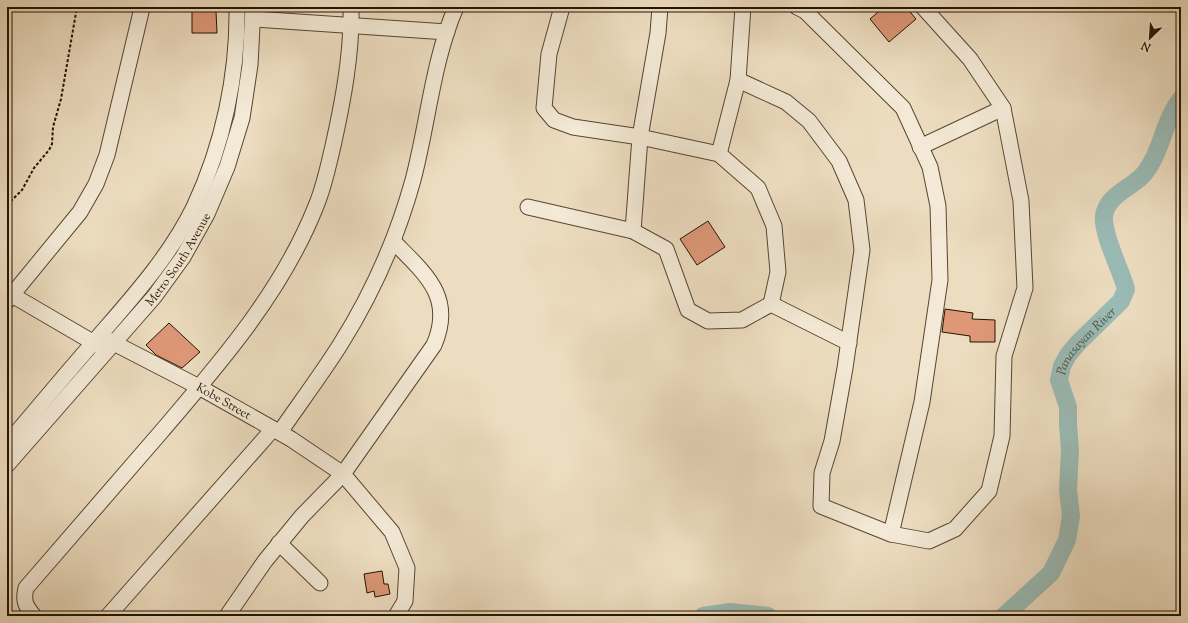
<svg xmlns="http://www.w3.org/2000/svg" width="1188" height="623" viewBox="0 0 1188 623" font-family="'Sorts Mill Goudy',serif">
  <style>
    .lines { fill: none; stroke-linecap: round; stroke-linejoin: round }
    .river { stroke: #9abbb6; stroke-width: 18 }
    .building { fill: #de9878; stroke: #241301 }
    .minor-casing { stroke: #564631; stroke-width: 17 }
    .path { stroke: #241301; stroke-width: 2; stroke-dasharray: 3 2; stroke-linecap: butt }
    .minor { stroke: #f3e9d6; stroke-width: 15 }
    .labels { text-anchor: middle; stroke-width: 4; stroke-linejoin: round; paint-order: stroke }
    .street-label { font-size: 12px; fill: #241301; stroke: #f3e9d6 }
    .water-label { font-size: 13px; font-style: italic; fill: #4d4e40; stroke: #f3e9d6 }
  </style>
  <rect width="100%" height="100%" fill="#edddc0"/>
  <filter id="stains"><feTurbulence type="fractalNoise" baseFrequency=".005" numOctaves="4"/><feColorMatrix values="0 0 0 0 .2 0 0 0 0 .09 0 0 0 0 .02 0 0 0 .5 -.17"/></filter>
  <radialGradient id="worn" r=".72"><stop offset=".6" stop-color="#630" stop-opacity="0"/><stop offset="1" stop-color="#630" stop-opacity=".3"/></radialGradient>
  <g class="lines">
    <g class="river">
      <path d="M703,616l27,-4 38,4"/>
      <path id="s1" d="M1004,616l47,-43 16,-33 4,-24 -3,-26 2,-40 -2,-25v-18l-9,-27 3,-14 6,-11 10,-12 43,-42 5,-12c-5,-19 -24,-55 -22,-73 3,-21 26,-27 39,-41 19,-22 20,-54 38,-76"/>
    </g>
  </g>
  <g class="building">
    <path d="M884,7h22l10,12 -27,23 -19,-23z"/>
    <path d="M192,11h24l1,22h-25z"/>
    <path d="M708,221l17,26 -28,18 -17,-26z"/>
    <path d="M945,309l28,4 -1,6 23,1v22h-25v-6l-28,-4z"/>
    <path d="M169,323l31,29 -18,16 -26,-13 -10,-10z"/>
    <path d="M382,571l2,13h4l2,10 -15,3 -1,-6 -7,2 -3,-19z"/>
  </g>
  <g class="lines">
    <g class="minor-casing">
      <g id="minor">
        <path d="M562,7l-13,47 -5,54 10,12 19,7 67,10 79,17 39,34 16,38 4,46 -7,32"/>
        <path d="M797,7l8,4 98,97 27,59 8,39 2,74 -18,122 -31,132"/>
        <path d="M254,19l193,13"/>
        <path d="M738,80l48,22 23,19 30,40 17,39 6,50 -17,118 -13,73 -10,32 -1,33 70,28 38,7 26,-12 34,-38 13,-55 2,-80 21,-68 -4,-87 -18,-93 -33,-49 -47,-52"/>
        <path d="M920,147l83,-39"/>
        <path d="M719,154l19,-74 5,-73"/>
        <path d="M528,207l105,24 33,18 22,61 20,11 34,-1 29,-16"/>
        <path d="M633,231l7,-94 18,-104 2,-26"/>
        <path d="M12,295l89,52"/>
        <path d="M7,301l73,-89 16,-28 11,-29 34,-143"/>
        <path d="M771,304l78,39"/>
        <path id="s2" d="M106,339l93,48 92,52 52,35 49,58 15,36 -2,33 -9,15"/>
        <path d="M280,432c20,-29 41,-57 60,-87 32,-51 57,-107 73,-165 15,-57 20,-120 43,-173"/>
        <path d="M7,444c29,-34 57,-68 86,-101 37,-43 76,-85 101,-136 29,-62 44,-132 43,-200"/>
        <path id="s3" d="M7,465l147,-168 29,-40 24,-43 20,-47 15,-49 8,-53 3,-58"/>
        <path d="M279,543l41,40"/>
        <path d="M34,616c-9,-10 -11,-16 -8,-28 45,-52 90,-104 135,-156 59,-69 121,-140 155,-226 8,-19 12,-39 17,-60 10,-45 19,-92 18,-139"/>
        <path d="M108,616l165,-187"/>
        <path d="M227,616l38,-55 37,-45 41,-42 91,-129c21,-49 -10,-72 -41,-104"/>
      </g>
    </g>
    <path class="path" d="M7,205l15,-15 12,-22 15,-18 3,-6 1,-17 8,-28 16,-92"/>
    <use href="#minor" class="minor"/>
  </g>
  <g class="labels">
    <g class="street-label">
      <text dy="4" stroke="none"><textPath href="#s3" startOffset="268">Metro South Avenue</textPath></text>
      <text dy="4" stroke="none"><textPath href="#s2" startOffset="133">Kobe Street</textPath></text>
    </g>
    <g class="water-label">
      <text dy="5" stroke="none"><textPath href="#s1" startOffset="311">Panasayan River</textPath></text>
    </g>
  </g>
  <rect width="1188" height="623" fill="none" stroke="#edddc0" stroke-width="24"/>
  <rect x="8" y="8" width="1172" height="607" fill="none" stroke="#241301" stroke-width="2"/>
  <rect x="12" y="12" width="1164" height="599" fill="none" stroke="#241301"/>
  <g transform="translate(1150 38) rotate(205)" stroke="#f3e9d6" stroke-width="3" paint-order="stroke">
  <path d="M0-3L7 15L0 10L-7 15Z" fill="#241301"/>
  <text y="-6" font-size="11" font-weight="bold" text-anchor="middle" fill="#241301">N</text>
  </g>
  <rect width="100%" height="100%" filter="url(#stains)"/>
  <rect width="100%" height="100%" fill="url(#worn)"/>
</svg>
